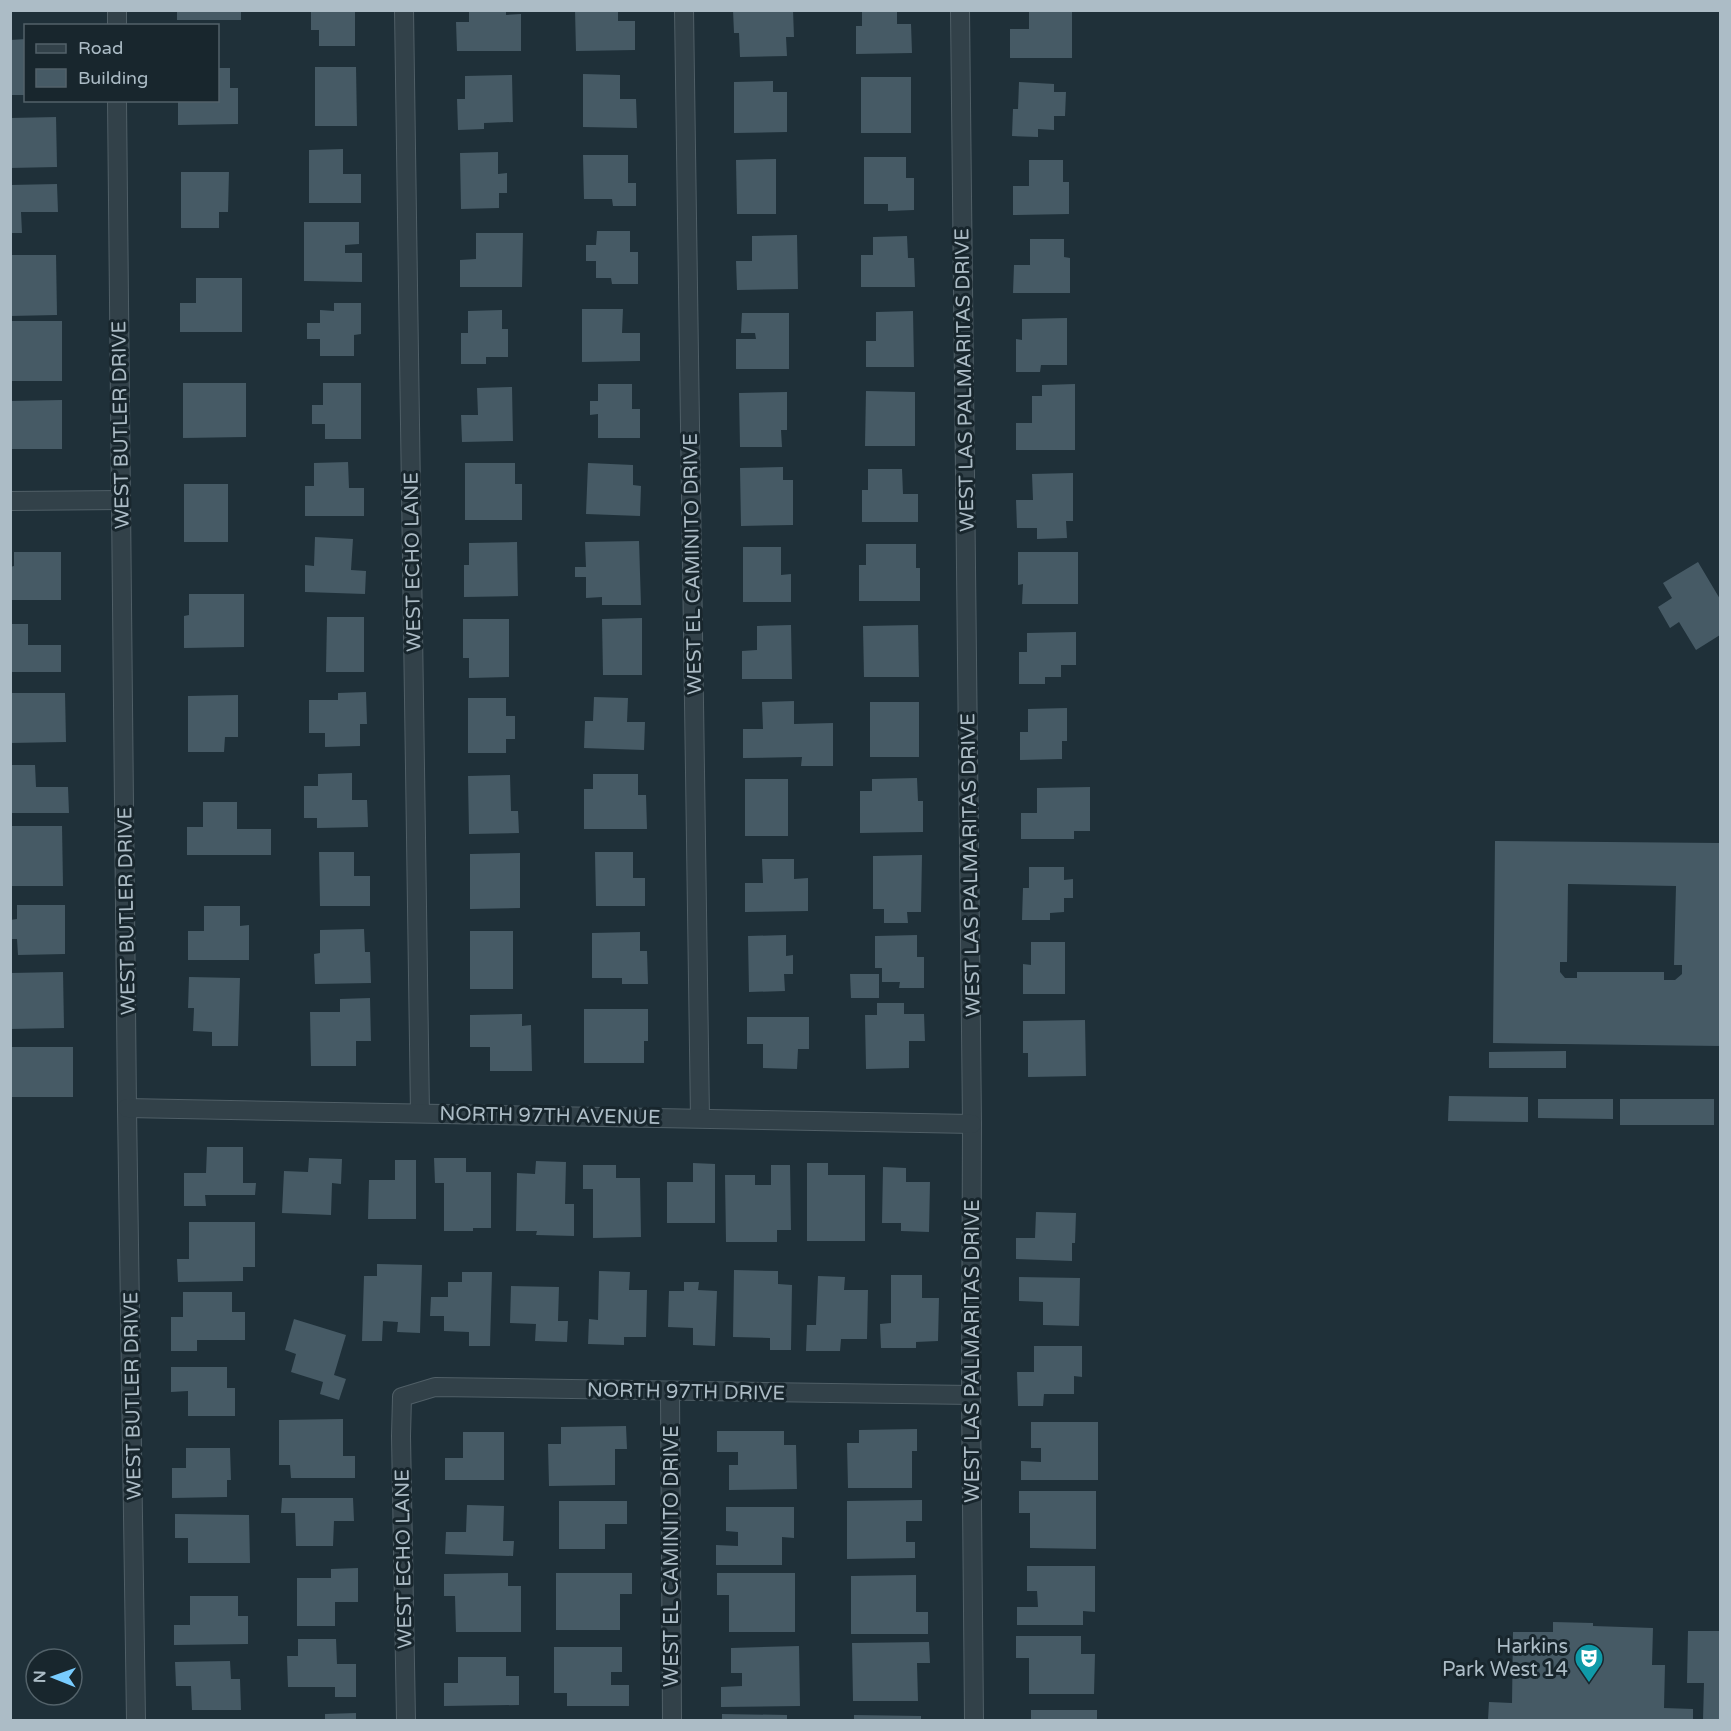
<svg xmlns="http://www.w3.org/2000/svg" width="1731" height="1731" viewBox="0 0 1731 1731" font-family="'Varela Round',sans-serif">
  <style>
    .building { fill: #465a65; fill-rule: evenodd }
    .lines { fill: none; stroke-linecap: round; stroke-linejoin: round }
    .minor-casing { stroke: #505f67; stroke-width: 20 }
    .minor { stroke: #324149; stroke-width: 18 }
    .labels { text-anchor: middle; stroke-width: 6; stroke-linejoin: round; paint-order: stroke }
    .street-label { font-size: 20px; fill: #acbcc6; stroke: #18262d }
    .poi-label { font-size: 20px; fill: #acbcc6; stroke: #18262d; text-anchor: end }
  </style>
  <rect width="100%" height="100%" fill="#1f3039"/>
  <g class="building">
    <rect x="177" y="10" width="64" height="10"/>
    <path d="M317,10h38v36h-36v-16h-8v-18h6z"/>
    <path d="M469,10h37v5l15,-1v37h-64l-1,-29h13z"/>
    <path d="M575,10h43v11h17v29l-59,1z"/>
    <path d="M733,10h60l1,27h-8l1,19 -47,1 -1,-24h-5z"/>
    <path d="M862,10h35v14h14l1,29 -56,1v-28h6z"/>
    <path d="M1029,10h43v48h-62v-29h19z"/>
    <path d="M26,39v56h-16v-55z"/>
    <path d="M315,67h41l1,59h-42z"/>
    <path d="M218,68h12v20h8v36l-60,1v-25h40z"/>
    <path d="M583,74l37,1v24h16l1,29 -54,-1z"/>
    <path d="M512,75l1,47 -29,1v6l-26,1 -1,-31h8v-23z"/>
    <rect x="861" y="77" width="50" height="56"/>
    <path d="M773,81v11h14v40l-53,1v-51z"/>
    <path d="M1019,82l35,2v8h12l-1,24h-11v14l-16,-1v8l-26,-1 1,-27h5z"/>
    <path d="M56,117l1,50 -47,1v-50z"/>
    <path d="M343,149v25h18v29h-52v-53z"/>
    <path d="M498,152v22l9,-1v20h-8v15l-38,1 -1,-56z"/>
    <path d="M583,155h45v28h8v23h-23l-1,-7h-28z"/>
    <path d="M864,157h42v21h8v32l-26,1v-7h-24z"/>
    <path d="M776,159v55h-39l-1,-54z"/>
    <path d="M1029,160h34v22h6v32l-56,1v-29h16z"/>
    <path d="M181,172h48l-1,40h-9v16h-38z"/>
    <path d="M57,184l1,28h-37l1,21h-12v-48z"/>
    <path d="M304,222h55v22l-14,1v8h17v29l-58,-1z"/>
    <path d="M597,231h33v21h8v32h-26l-1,-6h-15v-17h-10v-16h10z"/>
    <path d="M476,233h47l-1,54h-62v-27l16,-1z"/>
    <path d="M797,235l1,54 -61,1 -1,-29h16v-25z"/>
    <path d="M907,236l1,22h6l1,29h-54v-32h12v-18z"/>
    <path d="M1030,239h34v18l6,1v35h-57l1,-28h16z"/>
    <path d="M10,255h46l1,60 -47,1z"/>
    <path d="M196,278h46v54h-62v-29h16z"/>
    <path d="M334,303h27v31l-7,1v21h-34v-17h-13v-16h13v-13l14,1z"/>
    <path d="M582,309h41l-1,24h18v28l-58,1z"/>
    <path d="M502,310v19h6v28h-22v7h-25v-31h7v-22z"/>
    <path d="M913,311l1,56h-48v-26h10v-29z"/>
    <path d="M742,313h47v56h-53v-30h20l-1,-6h-14z"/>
    <path d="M1067,318v47h-26l-1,7h-24v-33l6,1v-21z"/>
    <rect x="10" y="321" width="52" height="60"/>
    <path d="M183,383h63v54l-63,1z"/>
    <path d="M323,383h38v56h-36v-15h-13v-19h11z"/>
    <path d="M598,384h34v25h8v29h-42v-24l-8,1v-14h8z"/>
    <path d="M1075,384v66h-59v-27h16v-27h10v-11z"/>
    <path d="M512,387l1,54 -51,1 -1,-27h17l-1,-27z"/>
    <path d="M866,391l49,1v54h-50z"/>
    <path d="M787,392v38h-6l1,17h-42l-1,-54z"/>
    <path d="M62,400v49h-52v-48z"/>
    <path d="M348,462l1,26h15v28h-59v-30h9v-23z"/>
    <path d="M465,463h50v21h7v36h-57z"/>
    <path d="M588,463l45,2v20l8,1 -1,30 -54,-2z"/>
    <path d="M783,467v13h10v45l-52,1 -1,-58z"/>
    <path d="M868,469h34l1,25h15v28h-56v-32h6z"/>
    <path d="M1073,473v48h-7l1,17 -30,1v-11h-20l-1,-28h17l-1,-26z"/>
    <rect x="184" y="484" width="44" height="58"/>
    <path d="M315,537l38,2 -2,31 15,1 -1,23 -60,-2v-27l9,1z"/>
    <path d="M639,541l2,64h-39v-8l-16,1v-21h-11v-10h11l-1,-25z"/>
    <path d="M517,542l1,54 -54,1v-32h5v-22z"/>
    <path d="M866,544h50v24h4v33h-61v-36h7z"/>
    <path d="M743,547h38v28l10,-1v28h-48z"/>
    <path d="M14,552h47v48h-51v-33l4,-1z"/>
    <path d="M1018,552h60v52h-56l1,-20 -5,1z"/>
    <path d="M1698,562l22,37v36l-24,15 -17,-28 -9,6 -12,-21 14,-9 -9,-15z"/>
    <path d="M189,594h55v53l-60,1v-32l5,-1z"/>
    <path d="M327,617h37v55h-38z"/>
    <path d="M642,618v57h-39l-1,-56z"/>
    <path d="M463,619h46v58l-40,1v-20h-6z"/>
    <path d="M10,624h18v21h33v27h-51z"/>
    <path d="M791,625l1,54h-50v-28l15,-1v-24z"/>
    <path d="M918,625l1,52h-55l-1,-51z"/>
    <path d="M1076,632v33h-15v12h-16v7h-26v-32h8v-19z"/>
    <path d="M366,692l1,32h-7v22l-35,1v-14h-16v-33h29v-7z"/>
    <path d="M10,693h55l1,49 -56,1z"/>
    <path d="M238,695v42h-13l-1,15h-36v-56z"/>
    <path d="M594,697l34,1 -1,24h18l-1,28 -60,-2 1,-27h8z"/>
    <path d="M468,698h38v18h9v23h-9v14h-38z"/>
    <path d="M794,701v23l39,-1v43h-32l1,-9 -59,1v-29h20l-1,-27z"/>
    <rect x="870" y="702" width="49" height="55"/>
    <path d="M1067,708v33h-5v18l-42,1v-28h8v-23z"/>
    <path d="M10,765h25l1,22h32l1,26h-59z"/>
    <path d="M352,773v27h15l1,27 -51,1v-10h-13v-32h14v-12z"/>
    <path d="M593,774h45v21h8l1,34h-63v-40h9z"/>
    <path d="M510,775l1,36h7l1,22 -50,1 -1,-58z"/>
    <path d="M917,778l1,23h5v31l-63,1v-42h12v-12z"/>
    <rect x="745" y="779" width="43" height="57"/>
    <path d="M1090,787v44h-16v8h-53v-26h16v-25z"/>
    <path d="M203,802h34v27h34v26h-84v-28h16z"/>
    <path d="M10,826h52l1,60h-53z"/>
    <path d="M1495,841l225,2v203l-227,-3zM1568,884l108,2 -2,79h8v9l-7,6h-11v-8h-87v6h-12l-5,-6v-10h7z"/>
    <path d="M319,852h35v24h16v30h-50z"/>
    <path d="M595,852h38v26h12v28h-49z"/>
    <path d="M520,853v55l-50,1v-55z"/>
    <path d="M922,855l-1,57h-14l1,11h-24v-14h-11v-53z"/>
    <path d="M762,859h32v20l14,-1v33l-63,1v-29h18z"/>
    <path d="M1029,867h35v13l9,-1v19h-9v14l-14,1v7h-28l1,-32h6z"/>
    <path d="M17,905h48v49l-47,1 -1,-16h-7v-19l7,-1z"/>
    <path d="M204,906h36v20l9,-1v35h-61v-29h16z"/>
    <path d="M364,929l1,23h5l1,31 -56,1 -1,-30 6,-1v-23z"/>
    <rect x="470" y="931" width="43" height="58"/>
    <path d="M640,932v19h7l1,33h-26v-6h-30v-45z"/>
    <path d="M786,935v21l7,-1v19h-9l1,17 -36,1 -1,-56z"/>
    <path d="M917,935v22h7v31h-25l1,-6h-18v-14h-7v-32z"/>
    <path d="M1031,942h34v52h-42v-30l8,1z"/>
    <path d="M63,972l1,56 -54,1v-56z"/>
    <path d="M850,974h29v24h-28z"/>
    <path d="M189,977l51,1 -2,68h-26v-14l-19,-1 1,-23h-6z"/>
    <path d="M370,998l1,43h-15v25h-45l-1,-54h30v-13z"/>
    <path d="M877,1003h27v11h20l1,27h-16v27l-43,1 -1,-54h12z"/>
    <path d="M584,1009h64v32h-4v22h-60z"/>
    <path d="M522,1014v12l9,-1 1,46h-42v-24h-20v-32z"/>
    <path d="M747,1017h62v32h-11l-1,20 -34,-1v-24h-16z"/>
    <path d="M1085,1020l1,56 -58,1v-24h-5v-32z"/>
    <rect x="10" y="1047" width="63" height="50"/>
    <path d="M1566,1051v17h-77v-16z"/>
    <path d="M1449,1096l79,1v25l-80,-1z"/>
    <path d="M1538,1099h75v20l-75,-1z"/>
    <rect x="1620" y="1099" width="94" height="26"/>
    <path d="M207,1147h36v36h13l-1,12h-50l1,11h-22v-33h22z"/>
    <path d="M309,1158l33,1 -1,25 -9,-1 -1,32 -49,-2 2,-42 24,1z"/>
    <path d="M434,1158h32v14h25v56h-18v3h-29v-48h-9z"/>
    <path d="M395,1160h21v59h-48l1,-39h26z"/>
    <path d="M536,1161l30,1 -1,42h9v32l-38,-1 1,-4h-21l1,-58 18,1z"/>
    <path d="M693,1163l22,1v59h-48v-41h26z"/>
    <path d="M807,1163h21v12h37v66h-58z"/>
    <path d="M583,1165h33v13h24l1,59 -48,1v-49h-10z"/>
    <path d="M771,1165h19l1,65h-14v12h-51l-1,-67h30v10h16z"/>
    <path d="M883,1167l23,1v14h24l-1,50 -28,-1v-8h-19z"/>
    <path d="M1036,1212l40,1 -1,30h-3v18l-56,-2v-21h19z"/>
    <path d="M189,1222h66v45h-12v14l-65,1 -1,-23h12z"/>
    <path d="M377,1264l45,1 -2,68 -23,-1 1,-10 -15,-1 -1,20h-20l2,-65h13z"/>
    <path d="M734,1270l44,1v13l14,1 -1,65h-21v-12l-37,-1z"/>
    <path d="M599,1271l31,1 -1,18h18l-1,47h-22v8l-36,-1 1,-25 9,1z"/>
    <path d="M462,1272h30l-2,74h-21v-14l-25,-1v-15h-14l1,-19h17v-15h14z"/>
    <path d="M891,1275h31v23h17l-1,43 -22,1v6h-35l-1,-24 11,-1z"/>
    <path d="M818,1276l27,1 -1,13h24l-1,49h-26l-1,12h-34l1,-26h9z"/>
    <path d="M1019,1277l61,1 -1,48 -36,-1v-23l-24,-1z"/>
    <path d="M684,1282h15l-1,8 19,1 -2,55 -22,-1v-17l-25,-1 1,-36h15z"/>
    <path d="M511,1286l48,1 -1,34h10l-1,21 -32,-1 1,-17 -26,-1z"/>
    <path d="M183,1292h49v20h13v28h-48v11h-26v-34h12z"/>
    <path d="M294,1319l52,16 -12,40 12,4 -7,21 -19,-6 3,-12 -32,-10 5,-18 -11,-4z"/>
    <path d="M1034,1346h48v31l-8,-1v18h-30l-1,12h-25l-1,-34h17z"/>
    <path d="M171,1367h56v21h8v28h-47v-25l-17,1z"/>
    <path d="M343,1419v37h12v22h-64l-1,-13h-11v-45z"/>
    <path d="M1031,1422h67v58h-77v-19l20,1v-14h-10z"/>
    <path d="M626,1426l1,23h-12v36l-66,1 -1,-42h13v-17z"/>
    <path d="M917,1429v22h-5v37h-64l-1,-45h12v-13z"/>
    <path d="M717,1431h67v14h12l1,44 -68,1v-25h9v-13h-21z"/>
    <path d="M463,1432h41v48h-59v-22h18z"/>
    <path d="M186,1448h44l1,32h-4v17l-55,1v-30h14z"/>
    <path d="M1019,1491h77v58l-66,-1v-35h-11z"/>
    <path d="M282,1498h71l1,23h-20l-1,25h-37l-1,-33h-14z"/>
    <path d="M922,1500v21h-16v21h9v16l-68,1v-58z"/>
    <path d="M559,1501h68v23h-22v25h-46z"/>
    <path d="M467,1505l37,1 -1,35h11l-1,15 -68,-2 1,-22h20z"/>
    <path d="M726,1507h68v31l-12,-1v28h-66v-20l22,1v-14l-12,-1z"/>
    <path d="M175,1514l74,1 1,48h-62v-25h-13z"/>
    <path d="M1027,1566h68v46l-12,-1v14h-66v-18h21l-1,-16h-10z"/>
    <path d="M358,1568v34h-23v24h-38v-48h34v-9z"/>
    <path d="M508,1573v13h13v46h-65l-1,-36h-11v-22z"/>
    <path d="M556,1573h76v21h-12v36h-64z"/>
    <path d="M717,1573h78v59h-66v-37h-12z"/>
    <path d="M916,1575v37h12v22h-77v-58z"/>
    <path d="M190,1596h48v20h10v28l-74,1v-20h16z"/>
    <path d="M1553,1622l40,1v3l60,2 -1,37h13l-1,43 29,1v11h-205l1,-18 23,1 1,-71h40z"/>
    <path d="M1688,1631h32v89h-17l1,-37h-17z"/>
    <path d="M1016,1636h65v18h14l-1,40h-65v-36h-13z"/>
    <path d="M298,1639h38l1,25h19v33h-21v-10h-47l-1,-31h11z"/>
    <path d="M929,1642l1,21h-13l1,38h-65l-1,-58z"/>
    <path d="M799,1646l1,60 -79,1v-20l21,-1v-13h-11v-25z"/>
    <path d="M554,1647h68v25h-11v13h18v21h-62v-13h-13z"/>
    <path d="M458,1657h48v19h13v29l-75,1v-23h14z"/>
    <path d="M230,1661l1,18h9l1,31h-49l-1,-24h-15l-1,-24z"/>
    <rect x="1031" y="1710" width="66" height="10"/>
    <path d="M356,1713v7h-31v-6z"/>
    <path d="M722,1714l65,1v5h-65z"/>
    <path d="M854,1715l67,1v4h-67z"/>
  </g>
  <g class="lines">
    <g class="minor-casing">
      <g id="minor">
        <path d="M117,10v16"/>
        <path d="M404,10l16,1103"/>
        <path d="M684,10l16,1108"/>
        <path d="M960,10l12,1114 -1,271 3,325"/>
        <path d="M117,100l10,1008 9,612"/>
        <path d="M10,501l111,-1"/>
        <path d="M127,1108l845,16"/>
        <path d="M670,1391l2,329"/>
        <path d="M406,1720l-5,-284 1,-39 33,-10 536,8"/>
      </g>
    </g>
    <use href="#minor" class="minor"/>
  </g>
  <defs>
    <g id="theatre-pin" transform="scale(1.5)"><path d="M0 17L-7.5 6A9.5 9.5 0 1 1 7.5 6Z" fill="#0f9aa8" stroke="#18262d"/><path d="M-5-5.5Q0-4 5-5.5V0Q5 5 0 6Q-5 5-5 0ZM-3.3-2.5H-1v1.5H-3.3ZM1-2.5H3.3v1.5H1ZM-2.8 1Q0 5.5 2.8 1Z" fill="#fff"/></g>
  </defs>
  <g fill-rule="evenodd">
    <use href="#theatre-pin" x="1589" y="1658"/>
  </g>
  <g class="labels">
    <g class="street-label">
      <text transform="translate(964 380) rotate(-91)" y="7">WEST LAS PALMARITAS DRIVE</text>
      <text transform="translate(120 425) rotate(-91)" y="7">WEST BUTLER DRIVE</text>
      <text transform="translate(412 562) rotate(-91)" y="7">WEST ECHO LANE</text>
      <text transform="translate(692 564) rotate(-91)" y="7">WEST EL CAMINITO DRIVE</text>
      <text transform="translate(970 865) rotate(-91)" y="7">WEST LAS PALMARITAS DRIVE</text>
      <text transform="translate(126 911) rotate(-91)" y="7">WEST BUTLER DRIVE</text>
      <text transform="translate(550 1115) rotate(1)" y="7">NORTH 97TH AVENUE</text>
      <text transform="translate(972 1351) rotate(-90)" y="7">WEST LAS PALMARITAS DRIVE</text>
      <text transform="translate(686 1391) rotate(1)" y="7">NORTH 97TH DRIVE</text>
      <text transform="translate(132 1396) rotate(-91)" y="7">WEST BUTLER DRIVE</text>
      <text transform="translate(671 1556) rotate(-90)" y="7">WEST EL CAMINITO DRIVE</text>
      <text transform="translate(403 1559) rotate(-91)" y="7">WEST ECHO LANE</text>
    </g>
    <g class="poi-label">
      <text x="1568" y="1653">Harkins<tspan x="1568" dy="23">Park West 14</tspan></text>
    </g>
  </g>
  <rect width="1731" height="1731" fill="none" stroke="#acbcc6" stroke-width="24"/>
  <rect x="24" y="24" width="195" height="78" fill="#18262d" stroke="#53626a" stroke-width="1.5"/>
  <rect x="36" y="44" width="30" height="9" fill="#324149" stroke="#53626a" stroke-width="1.5"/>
  <text x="78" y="54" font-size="18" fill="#acbcc6">Road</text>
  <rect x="36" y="69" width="30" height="18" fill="#465a65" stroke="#53626a" stroke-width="1.5"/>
  <text x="78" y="84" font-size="18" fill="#acbcc6">Building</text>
  <g transform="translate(54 1677) rotate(271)"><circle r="28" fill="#18262d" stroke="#53626a" stroke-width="1.5"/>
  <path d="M0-4.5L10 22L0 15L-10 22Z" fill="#78ccff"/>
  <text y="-9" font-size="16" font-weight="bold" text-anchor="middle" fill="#acbcc6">N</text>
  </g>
</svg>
